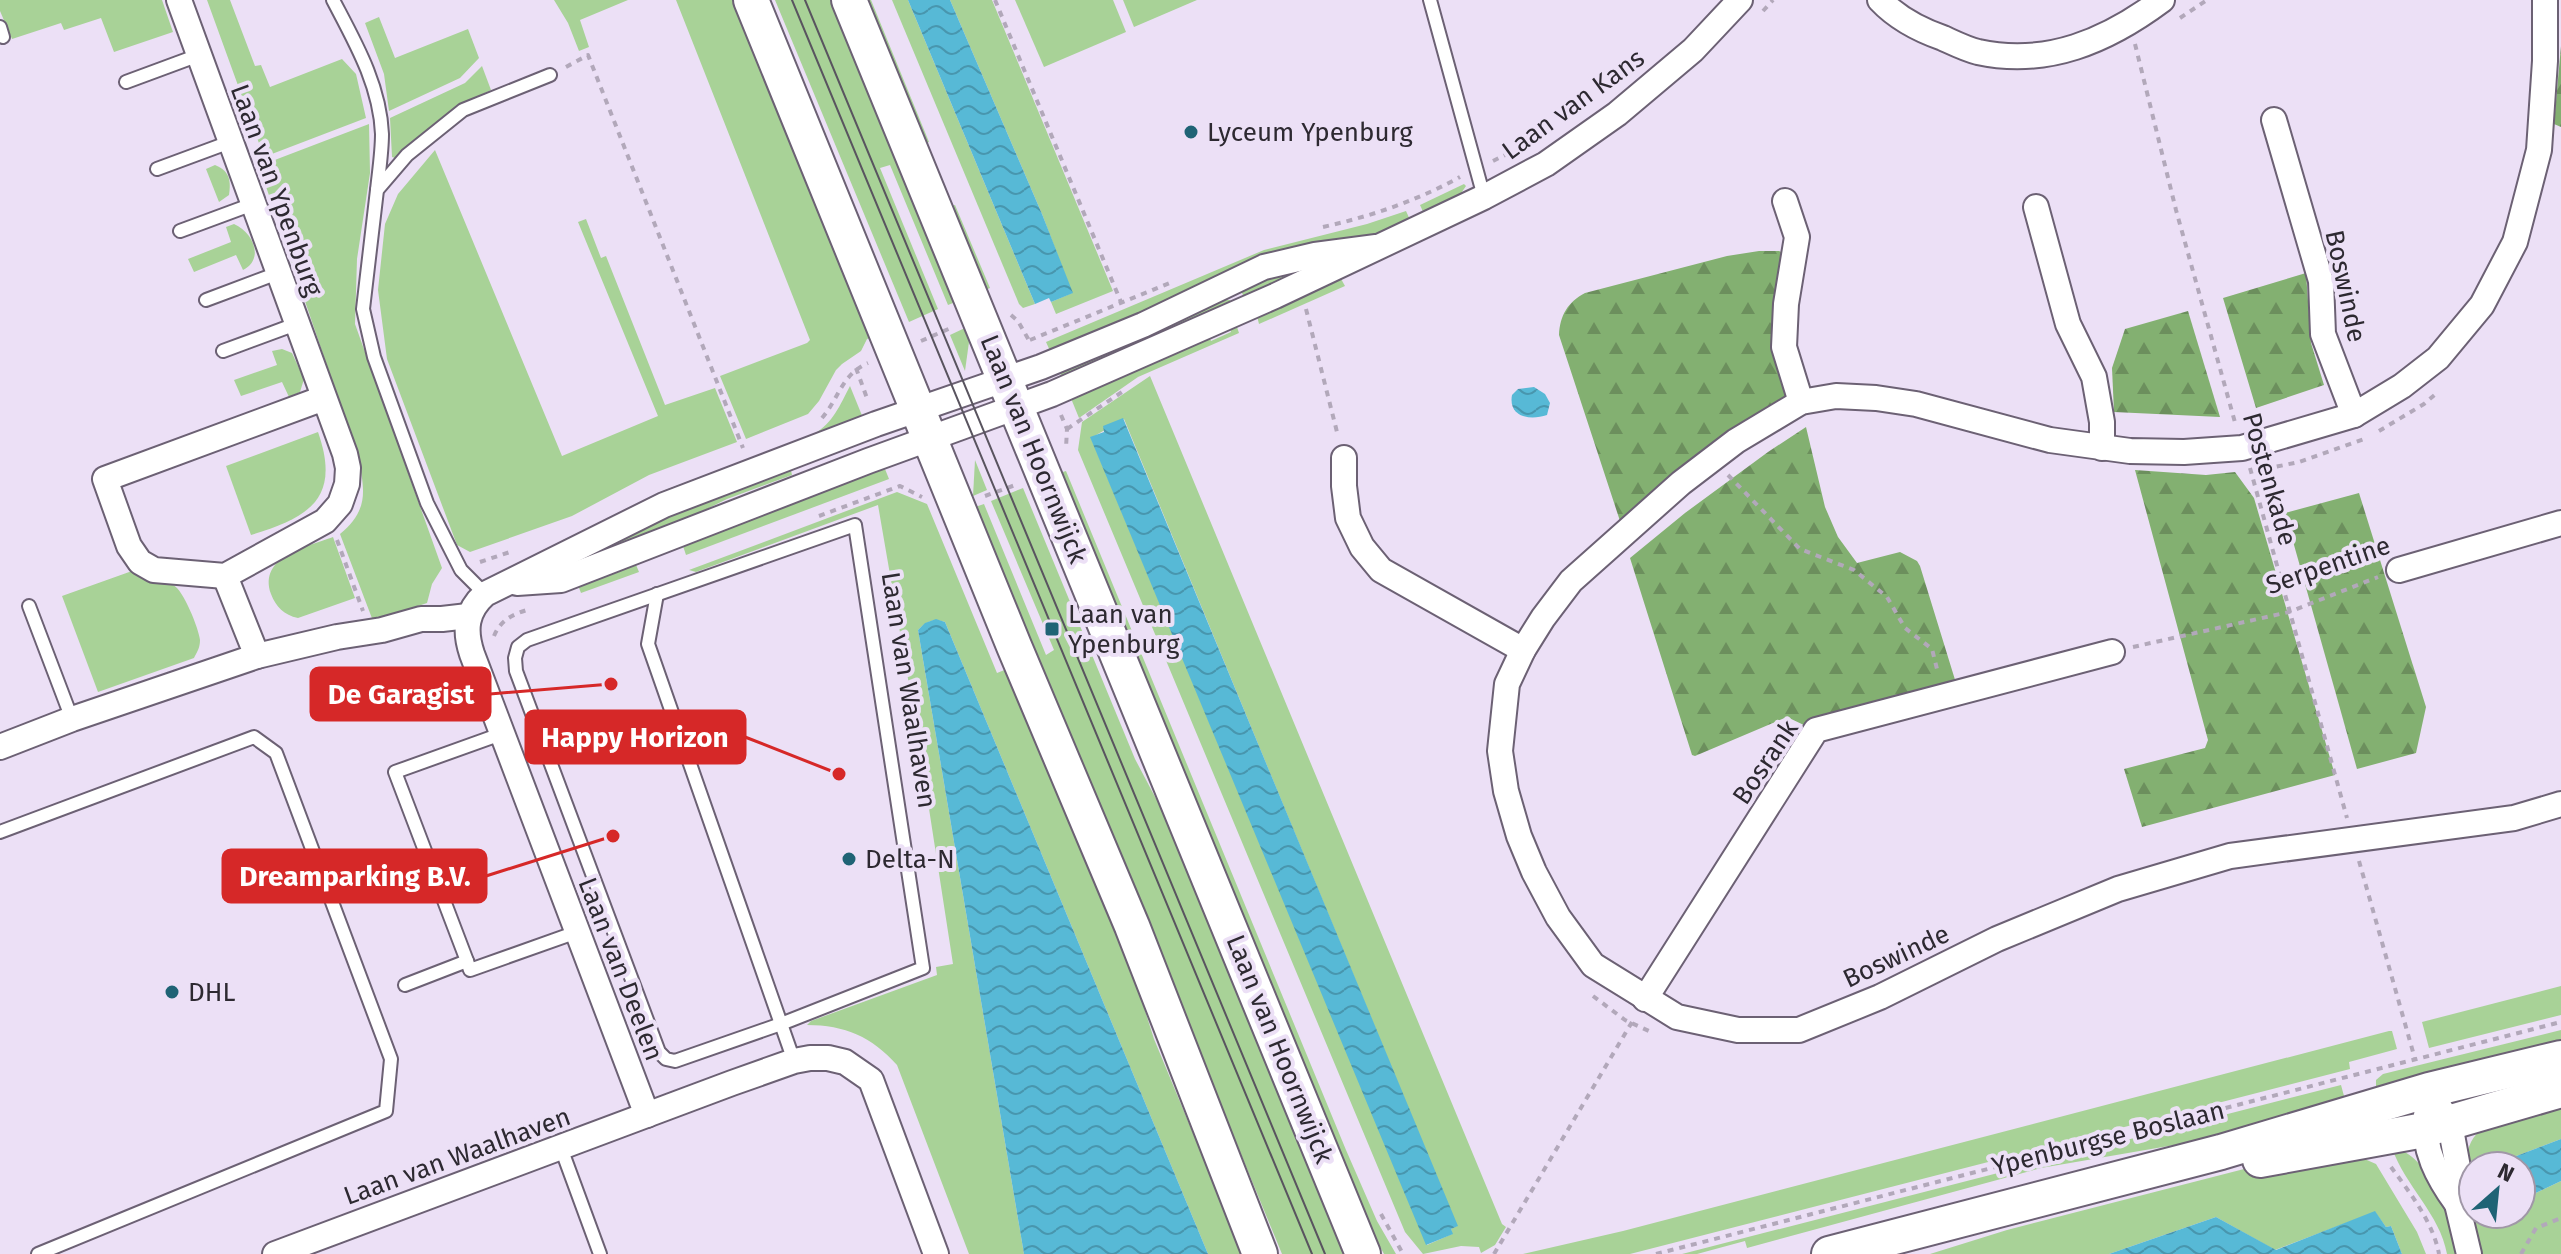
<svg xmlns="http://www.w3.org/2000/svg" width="2561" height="1254" viewBox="0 0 2561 1254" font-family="'Fira Sans',sans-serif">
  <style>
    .grass { fill: #a8d297; fill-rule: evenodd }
    .forest { fill: url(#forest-firs) }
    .water { fill: url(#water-waves) }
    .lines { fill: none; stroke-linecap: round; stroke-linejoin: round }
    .lane-casing { stroke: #6c6174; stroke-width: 16 }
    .street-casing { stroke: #6c6174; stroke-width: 28 }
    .secondary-casing { stroke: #6c6174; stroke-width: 38 }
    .path { stroke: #b2a8ba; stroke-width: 4; stroke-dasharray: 6 6; stroke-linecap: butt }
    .lane { stroke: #fff; stroke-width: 12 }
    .street { stroke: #fff; stroke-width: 24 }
    .secondary { stroke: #fff; stroke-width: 34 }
    .tram { stroke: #59545f; stroke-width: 2 }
    .poi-dot { fill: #1f6375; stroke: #ece0f6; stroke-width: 3 }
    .labels { text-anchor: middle; stroke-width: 8; stroke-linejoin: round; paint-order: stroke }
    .street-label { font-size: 26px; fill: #2d2931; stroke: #ece0f6 }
    .poi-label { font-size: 26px; fill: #2d2931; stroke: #ece0f6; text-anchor: start }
    .leader { fill: none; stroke: #d62828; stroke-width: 3 }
    .callout-dot { fill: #d62828; stroke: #ece0f6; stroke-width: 3 }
    .callout { fill: #d62828; stroke: #d62828; stroke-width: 3 }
    .callout-label { font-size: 28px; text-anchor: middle; font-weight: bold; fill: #fff }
  </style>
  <defs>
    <pattern id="forest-firs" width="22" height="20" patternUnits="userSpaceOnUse" patternTransform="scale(2)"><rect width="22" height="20" fill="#83b071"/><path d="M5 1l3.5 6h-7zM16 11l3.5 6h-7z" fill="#6c8f5d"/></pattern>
    <pattern id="water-waves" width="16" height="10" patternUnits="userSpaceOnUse" patternTransform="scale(2)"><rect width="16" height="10" fill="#57b9d6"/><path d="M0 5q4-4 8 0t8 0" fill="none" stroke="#4896ae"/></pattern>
  </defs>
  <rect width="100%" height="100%" fill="#ece0f6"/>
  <g class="grass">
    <path d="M0,0h162l11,32 -59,20 -13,-34 -37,12 -3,-7 -49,16 -12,-28z"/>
    <path d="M207,0h23l25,66 6,-1 9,22 72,-28 14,15 10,44 -102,39z"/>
    <path d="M554,0h74l-48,20 9,27 -10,4 -11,-28z"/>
    <path d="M676,0h61l138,336 -8,3 -6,12 -19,13 -6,6 -17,31 -11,13 -62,25 -26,-63 87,-33 3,-3z"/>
    <path d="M775,0h59l124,301 -10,4 -58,-140 -10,3 58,141 -29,13z"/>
    <path d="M860,0h11l58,142 -9,4z"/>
    <path d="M892,0h16l127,304 -12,4 -4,-4z"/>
    <path d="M950,0h42l121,291 -57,23 -5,-12 21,-9 -30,-79z"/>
    <path d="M1015,0h98l13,32 -82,35z"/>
    <path d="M1123,0h74l-63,27z"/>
    <path d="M379,17l16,41 73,-29 11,29 -19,20 -71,33 -5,-37 -19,-51z"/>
    <path d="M482,66l9,24c-38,18 -64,39 -93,69l-6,-2 -2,-39 75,-35z"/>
    <path d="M369,124l1,49 -13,86 -2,65 87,244 -10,16 -5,19 -54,18 -33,-87c29,-24 25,-44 18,-77l-99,-291z"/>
    <path d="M435,150l127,306 96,-40 -80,-194 8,-3 15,39 5,-2 59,149 50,-17 22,54 -88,33 -77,41 -102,36 -13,-7 -70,-186 -9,-69 7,-66 13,-30z"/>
    <path d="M215,165c15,6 16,16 14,30l-10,7 -13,-33z"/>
    <path d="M1464,184l2,2 -9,13 -32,17 -5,-11z"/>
    <path d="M955,205l35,83 -9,4 -35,-84z"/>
    <path d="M1406,211l5,11 -29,11 -331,120 -5,-11 218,-92 103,-26z"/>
    <path d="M234,224c19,8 31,35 9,46l-7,-15 -42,17 -6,-13 43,-17 -5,-15z"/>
    <path d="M1330,258l-85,41 -4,-8 20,-15z"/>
    <path d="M1340,277l5,9 -86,38 -2,-8z"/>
    <path d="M1226,300h4l2,4 -168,78 -4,-9z"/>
    <path d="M1229,324l8,3 2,6 -101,44 -59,41 -9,-22 138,-63 3,8 20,-9z"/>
    <path d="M967,327l2,15 -4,29 -15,-36z"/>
    <path d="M282,349l10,4 12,26 -4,13 -11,5 -7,-15 -41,14 -7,-16 43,-15 -5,-14z"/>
    <path d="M1150,376l352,848 4,3 -11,18 -14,8 -2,-6 -18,-1 -38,8 -18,-22 -327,-782 4,-28zM1124,419l333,807 -6,3 1,5 -25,11 -336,-807z"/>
    <path d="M850,386l13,32 -298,129 -2,-7 35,-15 62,-33 154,-58c19,-11 26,-29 36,-48z"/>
    <path d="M318,432c23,66 -8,85 -67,103l-25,-69z"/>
    <path d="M975,460l12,30 -14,6z"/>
    <path d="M790,466l2,9 -65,24 -97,48 -59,20c65,-49 144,-72 219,-101z"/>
    <path d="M885,469l4,10 -203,76 -4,-12z"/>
    <path d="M1066,471l280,679 31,71 19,33h-12l-15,-28 -313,-752z"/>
    <path d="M1023,488l112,271 64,121 155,374h-72l-307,-747 9,-3 62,151 8,-5 -63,-149z"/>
    <path d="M897,492l30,12 70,169 15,-6 102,246 40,126 89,215h-35l-263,-632c-12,-4 -18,-1 -27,8l106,624h-55l-72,-189c-25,-28 -52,-40 -90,-40l4,-4 126,-46 -1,-8 17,-3 -36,-233 -39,-226 -182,67 -7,-2z"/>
    <path d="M333,537l22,61 -57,20c-14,-3 -22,-11 -27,-24 -13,-38 36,-47 62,-57z"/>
    <path d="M634,560l5,12 -58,21 -5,-13z"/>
    <path d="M132,571c14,14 25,8 41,14 10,4 26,44 27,55 0,8 -3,12 -6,18l-96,34 -36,-96z"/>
    <path d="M2561,986v29l-132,33 -7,-26z"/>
    <path d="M2561,1030v20l-185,38v-8l7,-6z"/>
    <path d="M2389,1031h3l5,18 -48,13 1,7 -720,185h-107l100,-23z"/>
    <path d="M2341,1085l6,22 -74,21 -232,40 -294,80 -2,-7 -48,13h-15z"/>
    <path d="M2561,1097v42l-71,27h-17v48h48v-14l40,-19v73h-80c-7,-32 -31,-101 0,-124 17,-13 58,-25 80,-33z"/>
    <path d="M2392,1148c39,5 57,72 66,106h-11c-7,-40 -42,-68 -55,-106z"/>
    <path d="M2360,1157l16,7 41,68 9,22h-24l-11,-28 -5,1 -11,-15 -100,38 -59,-33 -107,37h-179l77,-24 241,-62z"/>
  </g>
  <g class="forest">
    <path d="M2561,46v81l-7,-3z"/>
    <path d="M1759,251h20l15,7 -11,125 3,14 -123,88 -43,36 -61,-186c1,-20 9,-33 26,-42l142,-37z"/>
    <path d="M2306,273l5,70 13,42 -68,23 -33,-110z"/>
    <path d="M2188,311l32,106 -106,-5 -2,-44 13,-39z"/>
    <path d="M1806,427l19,80 13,30 19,26 43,-11 17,9 3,5 36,117 -148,44 -21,-10 -92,39 -3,-1 -62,-197 55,-45 83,-61z"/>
    <path d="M2135,470l71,5 29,-3 19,26 81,277 -193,52 -18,-58 81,-21 3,-8z"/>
    <path d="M2359,493l67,214 -10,46 -59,16 -72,-256z"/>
  </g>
  <g class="water">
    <path d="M908,0h42l92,214 31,79 -22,9 -2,-4 -14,6z"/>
    <path d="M1534,387l11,7 5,9 -3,12c-17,6 -39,2 -35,-20l6,-6z"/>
    <path d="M1123,418l335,808 -7,3 2,5 -27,11 -336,-808 14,-5 -1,-6z"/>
    <path d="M936,619l9,3 263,632h-184l-106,-624 7,-7z"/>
    <path d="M2561,1139v42l-40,19v-34h-31z"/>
    <path d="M2375,1211l11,16 5,-1 11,28h-293l107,-37 60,33z"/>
  </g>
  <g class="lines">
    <g class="lane-casing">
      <g id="lane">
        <path d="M333,0c22,42 47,85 49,134 0,18 -3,37 -5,56"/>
        <path d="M1430,0l54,197"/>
        <path d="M0,27l3,10"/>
        <path d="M126,82l73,-27"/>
        <path d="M157,169l73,-27"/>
        <path d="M180,231l73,-27"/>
        <path d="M206,300l72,-27"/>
        <path d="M223,351l73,-27"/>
        <path d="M855,525l68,443 -142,56 -106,37 -9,-2 -7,-7 -143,-381 -1,-13 3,-11 9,-7z"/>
        <path d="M485,594l-24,-24 -34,-67 -53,-146 -11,-48 14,-119 30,-35 56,-45 87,-35"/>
        <path d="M657,594l-9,50 146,417"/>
        <path d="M29,606l43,113"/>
        <path d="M501,734l-106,38 72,189 3,9 107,-38"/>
        <path d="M0,832l254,-95 22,16 115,306 -5,52 -348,143"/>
        <path d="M405,985l62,-24"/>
        <path d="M561,1148l39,106"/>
      </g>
    </g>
    <g class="street-casing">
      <g id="street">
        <path d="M179,0l166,454 3,14 -1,16 -7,20 -15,17 -100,55 -71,-6 -14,-8 -11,-16 -24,-67 219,-81"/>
        <path d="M1880,0c17,18 40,30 63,38 11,5 23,11 35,14 69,15 129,-11 184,-52"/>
        <path d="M2545,0v61l-6,89 -24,92 -33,63 -44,53 -36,28 -48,29 -112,33 -58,4 -54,-1 -80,-11 -134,-36 -40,-6 -40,-2 -35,6 -65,39 -55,42 -110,98 -28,37 -20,32 -16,34 -7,67 6,40 13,45 15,36 24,45 35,48 84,52 61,13h61l81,-33 117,-58 121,-50 112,-33 284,-38 47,-14"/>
        <path d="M2274,120l47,161 2,53 31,81"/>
        <path d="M1785,201l12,36 -11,67 -2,43 17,55"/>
        <path d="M2036,207l32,117 26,53 8,45v26"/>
        <path d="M1344,458v28l4,32 14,29 19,23 142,80"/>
        <path d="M2399,570l162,-47"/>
        <path d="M517,583l44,-3 307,-119 184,-67 223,-98 209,-99 62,-33 71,-50 76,-64 47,-50"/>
        <path d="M257,656l80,-19 45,-7 39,-11h21l26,-3"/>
        <path d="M0,747l72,-28 185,-63 -32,-80"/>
        <path d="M1645,999l171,-269 296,-78"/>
        <path d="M2429,1090l21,34 9,49 -2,31 12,50"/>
        <path d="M647,1115l-175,-461c-8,-24 -6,-43 13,-60l179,-89 212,-81 165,-57 102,-42 121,-58 51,-12 61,-8"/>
        <path d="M2426,1115c-4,34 12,63 31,89"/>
        <path d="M275,1254l457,-171 62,-22 16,-3h18l17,4 26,18 65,174"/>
      </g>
    </g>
    <g class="secondary-casing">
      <g id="secondary">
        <path d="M751,0l263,646 118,280 128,328"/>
        <path d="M849,0l514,1254"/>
        <path d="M2260,1160l164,-30 137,-40"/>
        <path d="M1829,1254l392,-102 208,-62 132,-32"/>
      </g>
    </g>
    <g class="path">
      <path d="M995,0l126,302"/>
      <path d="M1763,11l10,-11"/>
      <path d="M2180,18l27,-18"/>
      <path d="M2135,44l41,166 60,216"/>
      <path d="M566,67l22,-12 155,393"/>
      <path d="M1522,147l20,-13"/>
      <path d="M1493,161l18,-9"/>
      <path d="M1323,227c49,-11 93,-26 137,-50"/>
      <path d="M1306,309l32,127"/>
      <path d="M1011,315l7,6 13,23"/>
      <path d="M1030,340l142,-58"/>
      <path d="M921,341l32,-14"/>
      <path d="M856,368l12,33"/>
      <path d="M1061,415l6,14 -1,19"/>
      <path d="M822,418c17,-20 20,-44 46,-55"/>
      <path d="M1067,429l55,-37"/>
      <path d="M2379,431l45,-27 14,-12"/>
      <path d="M2250,468l97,350"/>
      <path d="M2265,469l34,-7 65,-23"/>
      <path d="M1728,475l72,74 54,21 33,27 18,31 27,21 6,24"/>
      <path d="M985,496l33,-12"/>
      <path d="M819,516l81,-30 22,11"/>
      <path d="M337,540l26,71"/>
      <path d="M480,562l30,-10"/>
      <path d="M494,636c7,-17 20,-22 36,-27"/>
      <path d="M2133,647l156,-35 89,-35"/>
      <path d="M2359,861l56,198"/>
      <path d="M1593,996l32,24 24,11"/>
      <path d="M2391,1167c19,26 42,55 48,87"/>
      <path d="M1381,1214l22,40"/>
      <path d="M1494,1254l138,-232"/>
      <path d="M1656,1254l905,-232"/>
      <path d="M2521,1254l15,-26 25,-10"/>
    </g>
    <use href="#lane" class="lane"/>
    <use href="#street" class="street"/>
    <use href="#secondary" class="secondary"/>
    <g class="tram">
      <path d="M792,0l520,1254"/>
      <path d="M805,0l520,1254"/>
    </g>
  </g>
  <g class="poi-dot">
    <circle cx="1191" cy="132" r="8"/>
    <rect x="1044" y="621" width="16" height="16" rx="4"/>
    <circle cx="849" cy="859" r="8"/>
    <circle cx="172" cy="992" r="8"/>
  </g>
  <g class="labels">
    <g class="street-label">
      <text transform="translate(1573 104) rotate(-36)" y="9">Laan van Kans</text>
      <text transform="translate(277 190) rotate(70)" y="9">Laan van Ypenburg</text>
      <text transform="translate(2346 286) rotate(78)" y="9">Boswinde</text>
      <text transform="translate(1034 449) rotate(68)" y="9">Laan van Hoornwijck</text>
      <text transform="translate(2270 479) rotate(74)" y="9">Postenkade</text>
      <text transform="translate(2328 565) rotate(-19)" y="9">Serpentine</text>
      <text transform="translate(909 690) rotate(81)" y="9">Laan van Waalhaven</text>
      <text transform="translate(1765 762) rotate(-56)" y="9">Bosrank</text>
      <text transform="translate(1896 956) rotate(-25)" y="9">Boswinde</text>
      <text transform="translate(621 969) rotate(69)" y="9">Laan van Deelen</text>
      <text transform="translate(1280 1049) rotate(68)" y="9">Laan van Hoornwijck</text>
      <text transform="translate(2108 1138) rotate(-14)" y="9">Ypenburgse Boslaan</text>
      <text transform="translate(457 1156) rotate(-20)" y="9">Laan van Waalhaven</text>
    </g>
    <g class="poi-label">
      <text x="1207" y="141">Lyceum Ypenburg</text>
      <text x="1068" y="623">Laan van<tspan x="1068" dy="30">Ypenburg</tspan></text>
      <text x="865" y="868">Delta-N</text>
      <text x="188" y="1001">DHL</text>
    </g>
  </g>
  <path class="leader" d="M611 684L490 694M839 774L745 737M613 836L486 876"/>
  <g class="callout-dot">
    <circle cx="611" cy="684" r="8"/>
    <circle cx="839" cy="774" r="8"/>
    <circle cx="613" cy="836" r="8"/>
  </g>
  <g class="callout">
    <rect x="311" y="668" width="179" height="52" rx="8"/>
    <rect x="526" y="711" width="219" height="52" rx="8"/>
    <rect x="223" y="850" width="263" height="52" rx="8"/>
  </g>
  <g class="callout-label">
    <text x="401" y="704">De Garagist</text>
    <text x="635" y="747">Happy Horizon</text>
    <text x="355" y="886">Dreamparking B.V.</text>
  </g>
  <g transform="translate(2497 1190) rotate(27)"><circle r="38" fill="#ece0f6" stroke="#a097a7" stroke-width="2"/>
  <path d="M0-6L14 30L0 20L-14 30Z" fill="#1f6375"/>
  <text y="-12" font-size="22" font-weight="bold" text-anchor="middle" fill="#2d2931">N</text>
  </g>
</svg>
